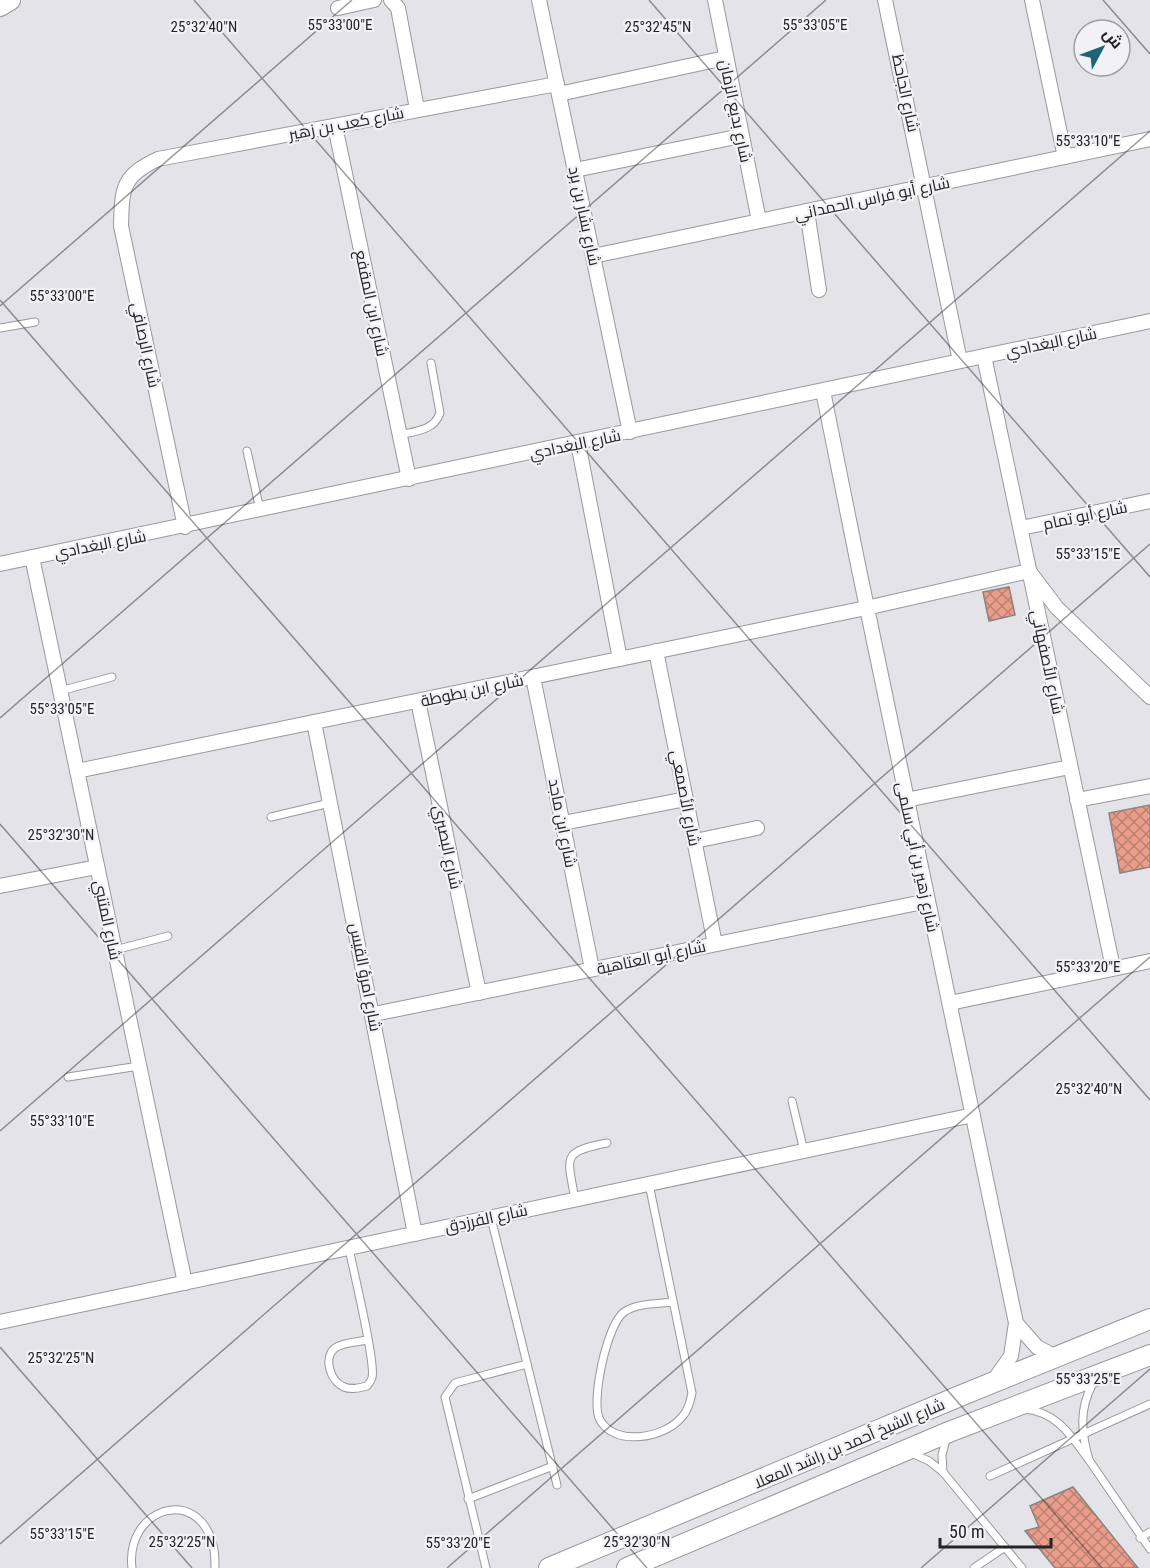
<svg xmlns="http://www.w3.org/2000/svg" width="1150" height="1568" viewBox="0 0 1150 1568" font-family="'Roboto Condensed',Cairo,sans-serif">
  <style>
    .building { fill: url(#building-cross-hatch); stroke: #898482; stroke-width: 1.5 }
    .lines { fill: none; stroke-linecap: round; stroke-linejoin: round }
    .lane-casing { stroke: #99999d; stroke-width: 9 }
    .street-casing { stroke: #99999d; stroke-width: 16 }
    .secondary-casing { stroke: #99999d; stroke-width: 22 }
    .lane { stroke: #fff; stroke-width: 7 }
    .street { stroke: #fff; stroke-width: 14 }
    .secondary { stroke: #fff; stroke-width: 20 }
    .ticks { fill: none; stroke: #242426; stroke-width: 1.5; stroke-opacity: 0.45 }
    .labels { text-anchor: middle; stroke-width: 4.5; stroke-linejoin: round; paint-order: stroke }
    .street-label { font-size: 16px; fill: #242426; stroke: #f1f1f6 }
    .ticks-label { font-size: 15px; text-anchor: middle; fill: #242426; stroke: #f1f1f6; stroke-width: 4.5; stroke-linejoin: round; paint-order: stroke }
  </style>
  <defs>
    <pattern id="building-cross-hatch" width="8" height="8" patternUnits="userSpaceOnUse" patternTransform="scale(1.5)"><rect width="8" height="8" fill="#ea9d8a"/><path d="M0 0l8 8M0 8l8-8" fill="none" stroke="#bd8071"/></pattern>
  </defs>
  <rect width="100%" height="100%" fill="#e4e3e8"/>
  <g class="building">
    <path d="M1009,587l6,28 -26,6 -6,-29z"/>
    <path d="M1150,805v62l-30,6 -11,-60z"/>
    <path d="M1073,1487l65,81h-83l-30,-37 14,-4 -9,-21z"/>
  </g>
  <g class="lines">
    <g class="lane-casing">
      <g id="lane">
        <path d="M0,328l35,-6"/>
        <path d="M399,435c16,-4 35,-4 41,-22l-9,-50"/>
        <path d="M247,451l13,59"/>
        <path d="M60,691l52,-14"/>
        <path d="M271,817l59,-14"/>
        <path d="M115,950l53,-14"/>
        <path d="M68,1077l71,-11"/>
        <path d="M792,1101l12,50"/>
        <path d="M649,1184l43,209c-2,9 -4,18 -11,25 -17,20 -66,29 -81,2 -10,-17 7,-96 24,-108 13,-9 34,-8 49,-10"/>
        <path d="M575,1200c-7,-43 -15,-48 32,-57"/>
        <path d="M491,1218l66,267"/>
        <path d="M349,1248c4,22 27,114 23,130 0,1 -5,8 -5,8 -8,2 -16,4 -23,1 -14,-6 -21,-29 -9,-39 8,-6 23,-6 32,-8"/>
        <path d="M1025,1409c32,3 46,27 64,51 -8,-28 -10,-51 4,-77"/>
        <path d="M911,1453l18,8 14,11 79,96"/>
        <path d="M1089,1460l61,89"/>
        <path d="M943,1472l-1,-17 5,-19"/>
        <path d="M990,1476l160,-72"/>
        <path d="M468,1499l85,-33"/>
        <path d="M1140,1538l10,-6"/>
        <path d="M132,1568c-7,-59 65,-84 81,-23 2,7 2,16 2,23"/>
        <path d="M486,1568l-41,-171 10,-14 72,-19"/>
        <path d="M974,1568l31,-21"/>
      </g>
    </g>
    <g class="street-casing">
      <g id="street">
        <path d="M391,0l7,8 19,101"/>
        <path d="M539,0l91,432"/>
        <path d="M715,0l44,221"/>
        <path d="M885,0l75,361"/>
        <path d="M1032,0l33,157"/>
        <path d="M338,8l36,-8"/>
        <path d="M559,94l166,-36"/>
        <path d="M335,126l74,353"/>
        <path d="M575,170l166,-34"/>
        <path d="M807,211l12,79"/>
        <path d="M593,256l557,-117"/>
        <path d="M984,356l129,612"/>
        <path d="M823,391c62,311 128,621 193,932l-5,33 -17,24"/>
        <path d="M578,443l42,216"/>
        <path d="M185,527l-64,-301c1,-38 1,-50 37,-67l399,-75"/>
        <path d="M1021,528l129,-27"/>
        <path d="M32,557l153,726"/>
        <path d="M0,564l1150,-243"/>
        <path d="M656,651l59,293"/>
        <path d="M533,677l59,292"/>
        <path d="M418,701l61,292"/>
        <path d="M314,722l101,512"/>
        <path d="M77,771l789,-163 163,-37 28,37 93,89"/>
        <path d="M906,800l164,-33"/>
        <path d="M1077,800l73,-14"/>
        <path d="M563,823l123,-24"/>
        <path d="M695,841l62,-13"/>
        <path d="M0,886l97,-19"/>
        <path d="M950,1003l200,-42"/>
        <path d="M374,1014l554,-113"/>
        <path d="M0,1322l973,-207"/>
        <path d="M1016,1323l21,24 19,10"/>
      </g>
    </g>
    <g class="secondary-casing">
      <g id="secondary">
        <path d="M0,6l10,-6"/>
        <path d="M549,1568l418,-175 183,-74"/>
        <path d="M627,1568l322,-136 201,-77"/>
      </g>
    </g>
    <use href="#lane" class="lane"/>
    <use href="#street" class="street"/>
    <use href="#secondary" class="secondary"/>
  </g>
  <path class="ticks" d="M194,0l956,1100M649,0l501,577M1103,0l47,54M0,300l1102,1268M0,306l352,-306M0,718l826,-718M0,824l647,744M0,1131l1150,-1000M0,1347l192,221M0,1544l1150,-1000M447,1568l703,-611M921,1568l229,-199"/>
  <g class="labels">
    <g class="street-label">
      <text transform="translate(906 93) rotate(78)" y="6">شارع الجاحظ</text>
      <text transform="translate(736 111) rotate(78)" y="6">شارع بديع الزمان</text>
      <text transform="translate(346 123) rotate(-11)" y="6">شارع كعب بن زهير</text>
      <text transform="translate(872 198) rotate(-12)" y="6">شارع أبو فراس الحمداني</text>
      <text transform="translate(585 216) rotate(78)" y="6">شارع بشار بن برد</text>
      <text transform="translate(372 303) rotate(78)" y="6">شارع ابن المقفع</text>
      <text transform="translate(1051 342) rotate(-12)" y="6">شارع البغدادي</text>
      <text transform="translate(146 345) rotate(78)" y="6">شارع الرصافي</text>
      <text transform="translate(575 444) rotate(-12)" y="6">شارع البغدادي</text>
      <text transform="translate(1085 515) rotate(-12)" y="6">شارع أبو تمام</text>
      <text transform="translate(100 544) rotate(-11)" y="6">شارع البغدادي</text>
      <text transform="translate(1048 662) rotate(78)" y="6">شارع الأصفهاني</text>
      <text transform="translate(472 690) rotate(-12)" y="6">شارع ابن بطوطة</text>
      <text transform="translate(686 798) rotate(79)" y="6">شارع الأصمعي</text>
      <text transform="translate(563 823) rotate(79)" y="6">شارع ابن ماجد</text>
      <text transform="translate(448 847) rotate(78)" y="6">شارع البصيري</text>
      <text transform="translate(918 857) rotate(78)" y="6">شارع زهير بن أبي سلمى</text>
      <text transform="translate(108 920) rotate(78)" y="6">شارع المتنبي</text>
      <text transform="translate(651 957) rotate(-12)" y="6">شارع أبو العتاهية</text>
      <text transform="translate(366 977) rotate(79)" y="6">شارع امرؤ القيس</text>
      <text transform="translate(486 1218) rotate(-12)" y="6">شارع الفرزدق</text>
      <text transform="translate(849 1443) rotate(-23)" y="6">شارع الشيخ أحمد بن راشد المعلا</text>
    </g>
  </g>
  <g class="ticks-label">
    <text x="340" y="30">55°33'00"E</text>
    <text x="815" y="30">55°33'05"E</text>
    <text x="204" y="32">25°32'40"N</text>
    <text x="658" y="32">25°32'45"N</text>
    <text x="1088" y="146">55°33'10"E</text>
    <text x="62" y="301">55°33'00"E</text>
    <text x="1088" y="559">55°33'15"E</text>
    <text x="62" y="714">55°33'05"E</text>
    <text x="61" y="840">25°32'30"N</text>
    <text x="1088" y="972">55°33'20"E</text>
    <text x="1089" y="1094">25°32'40"N</text>
    <text x="62" y="1126">55°33'10"E</text>
    <text x="61" y="1363">25°32'25"N</text>
    <text x="1088" y="1384">55°33'25"E</text>
    <text x="62" y="1539">55°33'15"E</text>
    <text x="182" y="1547">25°32'25"N</text>
    <text x="637" y="1547">25°32'30"N</text>
    <text x="458" y="1548">55°33'20"E</text>
  </g>
  <g transform="translate(1102 48) rotate(49)"><circle r="28" fill="#f1f1f6" stroke="#9f9fa3" stroke-width="1.5"/>
  <path d="M0-4.5L10 22L0 15L-10 22Z" fill="#1c6572"/>
  <text y="-9" font-size="16" font-weight="bold" text-anchor="middle" fill="#242426">ش</text>
  </g>
  <path d="M940 1538v9h111v-9" fill="none" stroke="#242426" stroke-width="3"/>
  <text x="949" y="1538" font-size="18" fill="#242426" stroke="#f1f1f6" stroke-width="4.5" paint-order="stroke">50 m</text>
</svg>
